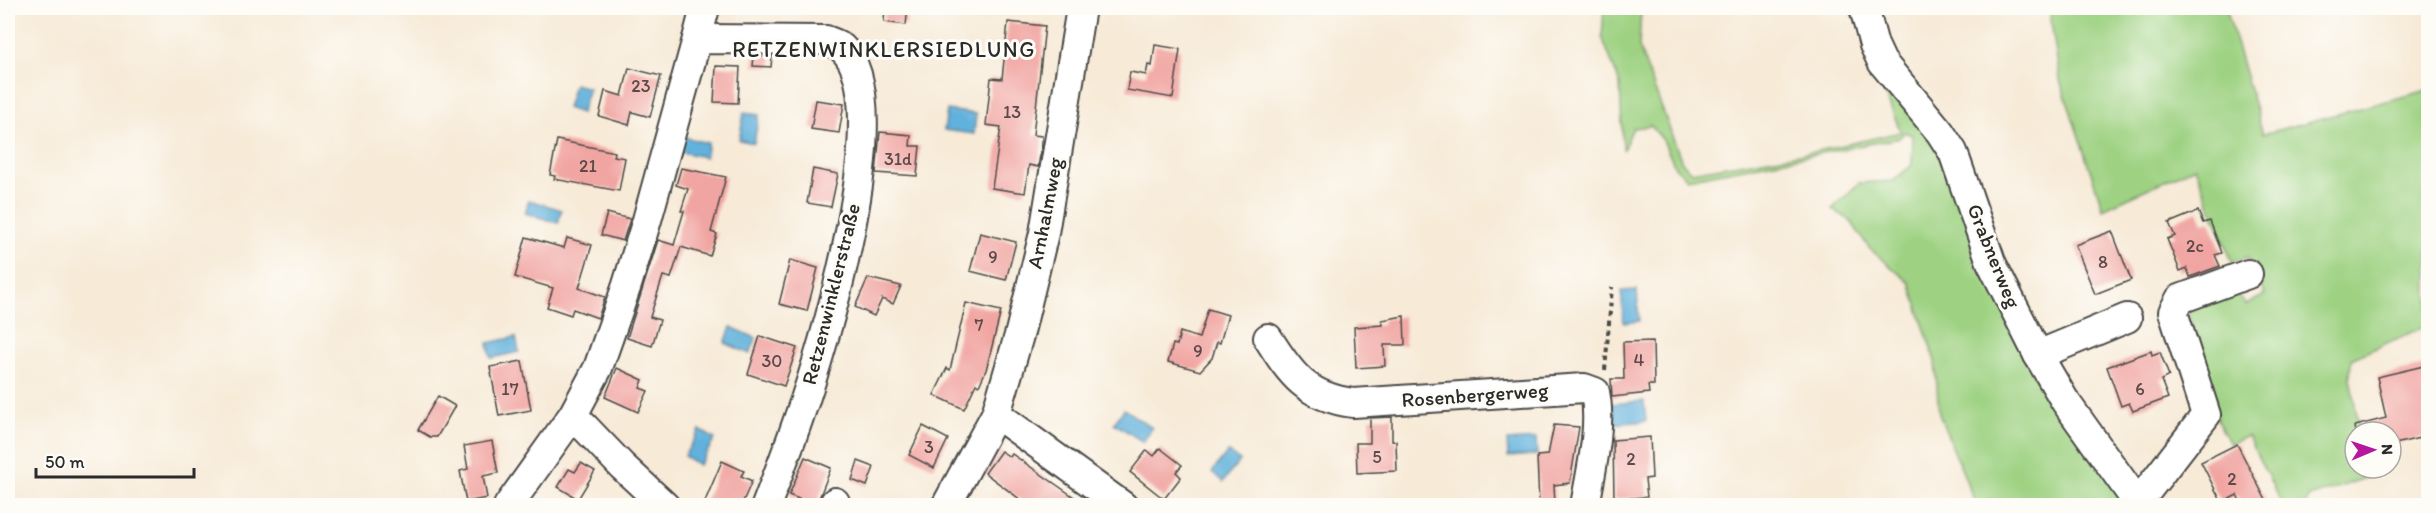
<svg xmlns="http://www.w3.org/2000/svg" width="2436" height="513" viewBox="0 0 2436 513" font-family="Itim,sans-serif">
  <style>
    .green { fill: #9ed282; stroke: #647e56; stroke-width: 1.5 }
    .water { fill: #61b1dc; stroke: #466e84; stroke-width: 1.5 }
    .building { fill: #f1a5a2 }
    .lines { fill: none; stroke-linecap: round; stroke-linejoin: round }
    .minor-casing { stroke: #4a4845; stroke-width: 32 }
    .path { stroke: #4a4845; stroke-width: 4; stroke-dasharray: 4.5 4.5; stroke-linecap: butt }
    .minor { stroke: #fff; stroke-width: 28 }
    .labels { text-anchor: middle; stroke-width: 6; stroke-linejoin: round; paint-order: stroke }
    .number-label { font-size: 18px; fill: #5c4a49 }
    .street-label { font-size: 21px; fill: #2b2b2b; stroke: #fdfcf7 }
    .neighbourhood-label { font-size: 22px; letter-spacing: 1.5px; fill: #2b2b2b; stroke: #fdfcf7 }
  </style>
  <rect width="100%" height="100%" fill="#fdfcf7"/>
  <filter id="ink" filterUnits="userSpaceOnUse"><feTurbulence type="fractalNoise" baseFrequency=".0167" numOctaves="2"/><feDisplacementMap in="SourceGraphic" scale="12" xChannelSelector="R" yChannelSelector="G"/><feConvolveMatrix kernelMatrix="1 2 1 2 8 2 1 2 1" color-interpolation-filters="sRGB"/></filter>
  <filter id="wash" filterUnits="userSpaceOnUse"><feTurbulence type="fractalNoise" baseFrequency=".008" numOctaves="4" result="noise"/><feDisplacementMap in="SourceGraphic" scale="24" xChannelSelector="R" yChannelSelector="G"/><feGaussianBlur stdDeviation="1.35" result="paint"/><feColorMatrix in="noise" values="0 0 0 0 0 0 0 0 0 0 0 0 0 0 0 0 0 1.4 0 .05"/><feComposite in="paint" operator="in"/></filter>
  <g filter="url(#wash)">
    <rect width="100%" height="100%" fill="#f7ead7"/>
    <g class="green">
      <path d="M1604,8h37l-2,39 43,115 9,10 126,-21 84,-19 -28,-66 45,48 214,391h-156l-37,-91 -4,-53 -25,-78 -41,-35 -19,-28 -18,-11 27,-26 34,-2 19,-16 1,-29 -8,-4 -6,6 -212,41 -12,-12 -12,-27 -12,-14 -18,2 -10,22 -3,-66 -18,-47z"/>
      <path d="M2049,8h177l37,126 165,-44v235l-77,34 -1,19 10,54h-5v36h12l2,9 -60,20 -4,8h-22l-36,-69 -17,8 -13,-24 -29,-109 44,-23 14,17 19,-10 -17,-38 -16,5 -37,-95 -92,42 -43,-129z"/>
    </g>
    <g class="water">
      <path d="M574,84l15,4 -8,25 -14,-5z"/>
      <path d="M947,110l29,4 -2,20 -30,-4z"/>
      <path d="M744,113l15,2 -5,28 -15,-3z"/>
      <path d="M684,137l24,6 -3,14 -25,-5z"/>
      <path d="M529,200l33,10 -4,13 -33,-10z"/>
      <path d="M1637,290l2,31 -15,2 -3,-32z"/>
      <path d="M731,327l25,11 -6,16 -25,-11z"/>
      <path d="M516,337l3,15 -28,6 -3,-15z"/>
      <path d="M1644,401l2,20 -33,3 -2,-20z"/>
      <path d="M1124,409l28,19 -9,14 -29,-19z"/>
      <path d="M700,430l15,9 -16,26 -15,-9z"/>
      <path d="M1536,439l1,16 -29,2 -1,-16z"/>
      <path d="M1228,452l12,9 -17,21 -11,-10z"/>
    </g>
    <g id="blocks">
      <g class="building">
        <path d="M885,8h23l-2,17 -22,-3z"/>
        <path d="M1008,22l37,4 -12,109 9,1v8l-4,23 -9,-2 -4,28 -33,-5 9,-61 -15,-2 5,-47 11,1z"/>
        <path d="M1155,45l25,4 -7,49 -46,-8 3,-18 16,3 2,-10 4,1z"/>
        <path d="M754,56h18l-1,11 -18,-1z"/>
        <path d="M716,66l24,1 -2,36 -24,-1z"/>
        <path d="M629,68l32,8 -11,41 -18,-5 -3,13 -30,-9 6,-25 17,5z"/>
        <path d="M816,100l28,4 -5,29 -28,-4z"/>
        <path d="M880,132l31,3 -1,11h10l-3,30 -41,-3z"/>
        <path d="M557,140l58,12 -1,4 11,2 -6,33 -65,-12 1,-3 -5,-1z"/>
        <path d="M681,168l45,9 -15,55 6,2 -7,22 -29,-9 -10,31 -8,-2 -13,41 10,3 -8,26 -25,-8 31,-98 16,5 10,-34h-3l7,-22 -12,-4z"/>
        <path d="M813,169l25,5 -7,33 -24,-4z"/>
        <path d="M2198,211l5,12 7,-2 12,32 -7,2 5,11 -30,11 -3,-9 -7,3 -13,-32 8,-3 -6,-13z"/>
        <path d="M607,213l23,6 -7,22 -22,-6z"/>
        <path d="M2112,231l19,49 -36,14 -20,-49z"/>
        <path d="M980,233l36,9 -10,38 -36,-9z"/>
        <path d="M526,237l38,11 3,-10 25,7 -13,43 26,9 -7,21 -25,-9 -2,6 -24,-8 6,-19 -38,-11z"/>
        <path d="M790,260l28,8 -11,43 -28,-7z"/>
        <path d="M868,278l33,8 -8,18 -11,-5 -8,17 -19,-9z"/>
        <path d="M966,303l35,8 -15,59 -7,16 -3,-2 -12,25 -30,-14 13,-27 3,2z"/>
        <path d="M1208,309l20,6 -8,28 -3,-1 -5,16 -12,13 -32,-9 5,-18 4,1 3,-13 19,6z"/>
        <path d="M1404,316l1,29h-21l1,21 -29,2 -2,-41 29,-2 -1,-5z"/>
        <path d="M760,336l37,12 -13,38 -36,-12z"/>
        <path d="M1653,341l1,44h-6l1,8 -37,4 -1,-18h13l-1,-37z"/>
        <path d="M2151,351l1,4 8,-3 9,24 -8,4 7,18 -35,13 -4,-8 -8,3 -14,-39z"/>
        <path d="M522,361l9,49 -32,6 -9,-49z"/>
        <path d="M2428,365v71l-37,9v-13h-35l-1,-6 31,-8 -9,-41z"/>
        <path d="M617,368l26,12 -3,8 8,3 -10,21 -33,-15z"/>
        <path d="M438,396l17,10 -18,31h-7l-12,-7z"/>
        <path d="M1392,417v24h4l1,30 -40,2 -1,-30h14v-25z"/>
        <path d="M1554,425l25,2 -9,56 -16,2 1,19 -16,1 -2,-49 11,-1z"/>
        <path d="M923,426l25,13 -14,29 -25,-13z"/>
        <path d="M1650,437l2,41 -7,1 2,18 -33,2 -1,-59z"/>
        <path d="M492,441l6,32 -15,3 4,22 -21,4 -6,-31 8,-2 -4,-23z"/>
        <path d="M2237,444l32,62h-26l-6,-11 -15,8 -21,-41z"/>
        <path d="M1160,448l22,17 -6,7 5,5 -17,22 -34,-27 17,-22 7,6z"/>
        <path d="M1001,451l9,6 2,-3 75,52h-58l-44,-33z"/>
        <path d="M805,457l26,11 -15,38 -27,-11z"/>
        <path d="M722,461l22,10 -3,5 11,5 -11,25h-38z"/>
        <path d="M858,461l16,6 -7,19 -15,-6z"/>
        <path d="M581,463l14,8 -17,28 -20,-12 11,-18 6,3z"/>
      </g>
    </g>
  </g>
  <g filter="url(#ink)">
    <use href="#blocks" fill-opacity="0" stroke="#4a4845" stroke-width="1.5"/>
    <g class="lines">
      <g class="minor-casing">
        <g id="minor">
          <path d="M1864,8l10,37 8,17 58,70 13,20 38,110 47,93 27,46 75,105"/>
          <path d="M697,39l8,-31"/>
          <path d="M1268,338c23,37 39,59 85,65l231,-15 11,4c7,36 -4,78 -10,114"/>
          <path d="M2038,355l89,-37"/>
          <path d="M996,414l127,92"/>
          <path d="M573,415l49,51 43,40"/>
          <path d="M2137,500l10,-9 59,-76 -33,-103 7,-13 68,-25"/>
          <path d="M508,506l65,-91 25,-47 29,-83 20,-65 50,-181 129,1c5,2 13,4 16,8 58,52 -20,305 -44,372 -10,29 -21,57 -32,86"/>
          <path d="M835,506v-4"/>
          <path d="M946,506l50,-92 24,-82 24,-99 37,-225"/>
        </g>
      </g>
      <path class="path" d="M1605,370l7,-83"/>
      <use href="#minor" class="minor"/>
    </g>
  </g>
  <g class="labels">
    <g class="number-label">
      <text x="641" y="92">23</text>
      <text x="1012" y="118">13</text>
      <text x="898" y="165">31d</text>
      <text x="588" y="172">21</text>
      <text x="2195" y="252">2c</text>
      <text x="993" y="263">9</text>
      <text x="2103" y="268">8</text>
      <text x="979" y="331">7</text>
      <text x="1198" y="357">9</text>
      <text x="1639" y="366">4</text>
      <text x="772" y="367">30</text>
      <text x="510" y="395">17</text>
      <text x="2140" y="395">6</text>
      <text x="929" y="453">3</text>
      <text x="1377" y="463">5</text>
      <text x="1631" y="465">2</text>
      <text x="2232" y="485">2</text>
    </g>
    <g class="street-label">
      <text transform="translate(1045 213) rotate(-79)" y="7">Arnhalmweg</text>
      <text transform="translate(1994 256) rotate(68)" y="7">Grabnerweg</text>
      <text transform="translate(831 294) rotate(-76)" y="7">Retzenwinklerstraße</text>
      <text transform="translate(1475 395) rotate(-4)" y="7">Rosenbergerweg</text>
    </g>
    <g class="neighbourhood-label">
      <text x="884" y="57">RETZENWINKLERSIEDLUNG</text>
    </g>
  </g>
  <rect width="2436" height="513" fill="none" stroke="#fdfcf7" stroke-width="30"/>
  <g transform="translate(2373 450) rotate(88)"><circle r="28" fill="#fdfcf7" stroke="#a9a8a5" stroke-width="1.5"/>
  <path d="M0-4.5L10 22L0 15L-10 22Z" fill="#b5179e"/>
  <text y="-9" font-size="16" font-weight="bold" text-anchor="middle" fill="#2b2b2b">N</text>
  </g>
  <path d="M36 468v9h158v-9" fill="none" stroke="#2b2b2b" stroke-width="3"/>
  <text x="45" y="468" font-size="18" fill="#2b2b2b" stroke="#fdfcf7" stroke-width="4.5" paint-order="stroke">50 m</text>
</svg>
